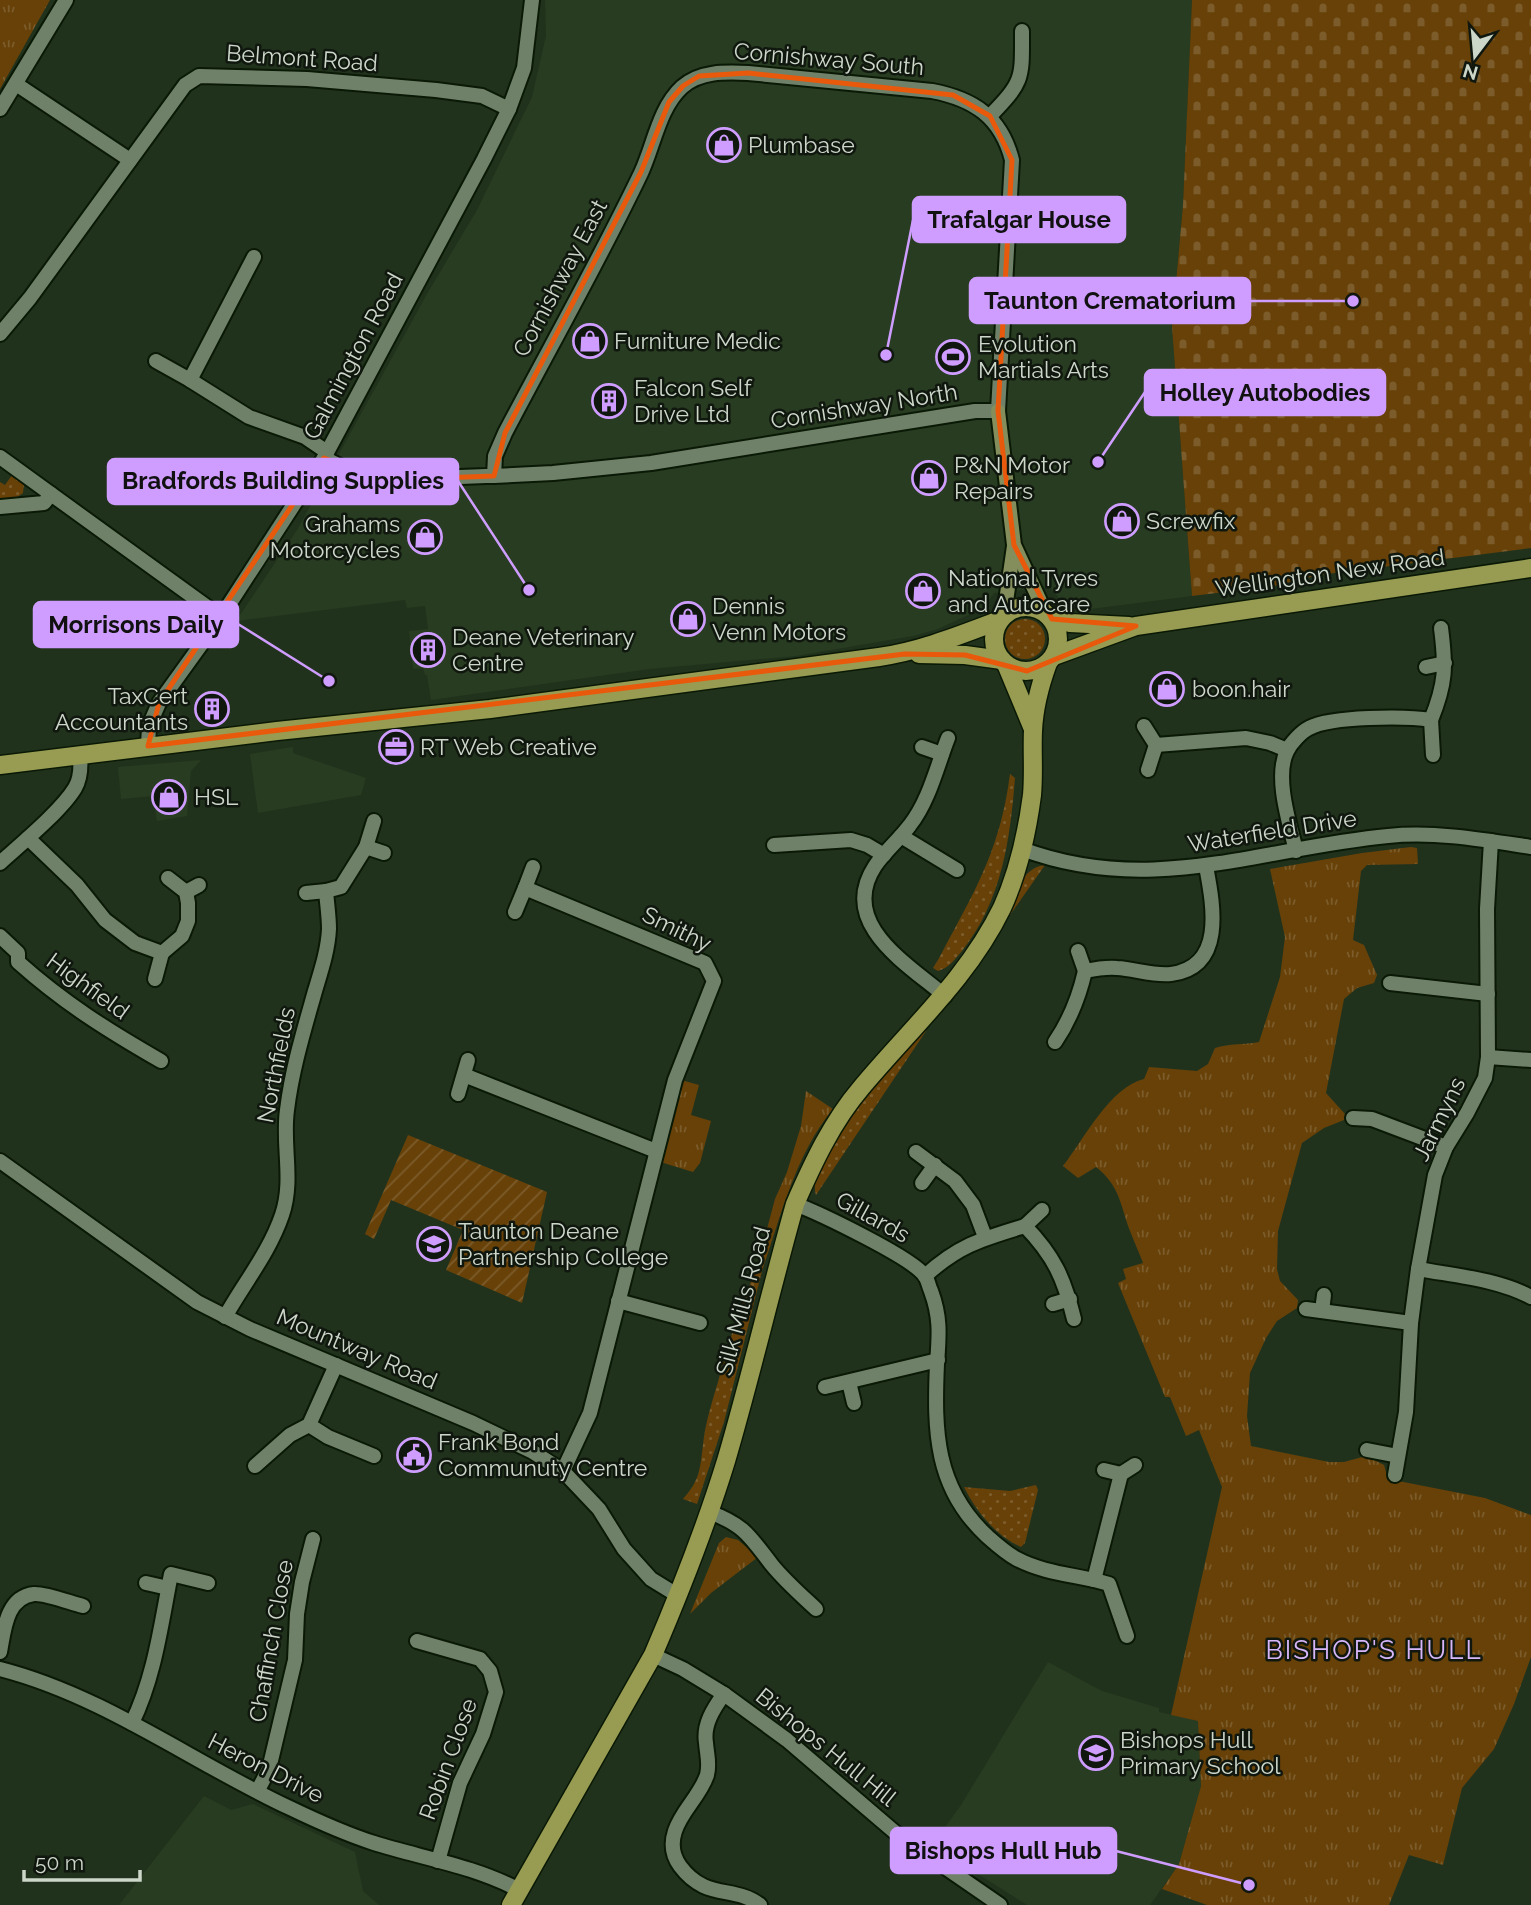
<svg xmlns="http://www.w3.org/2000/svg" width="1531" height="1905" viewBox="0 0 1531 1905" font-family="Raleway,sans-serif">
  <style>
    .built { fill: #283c21 }
    .grass { fill: url(#grass-dots) }
    .cemetery { fill: url(#cemetery-stones) }
    .park { fill: url(#park-tufts) }
    .garden { fill: url(#garden-furrows) }
    .lines { fill: none; stroke-linecap: round; stroke-linejoin: round }
    .street-casing { stroke: #0a1905; stroke-width: 18 }
    .secondary-casing { stroke: #0a1905; stroke-width: 18 }
    .primary-casing { stroke: #0a1905; stroke-width: 21 }
    .street { stroke: #6f8269; stroke-width: 14 }
    .secondary { stroke: #848e5d; stroke-width: 14 }
    .primary { stroke: #989b52; stroke-width: 18 }
    .marked { fill: none; stroke: #e8590c; stroke-width: 5; stroke-linejoin: round }
    .labels { text-anchor: middle; stroke-width: 5; stroke-linejoin: round; paint-order: stroke }
    .street-label { font-size: 23px; fill: #ccd6c9; stroke: #10170e }
    .poi-label { font-size: 23px; fill: #ccd6c9; stroke: #10170e; text-anchor: start }
    .quarter-label { font-size: 26px; letter-spacing: 2px; fill: #d8b6fa; stroke: #10170e }
    .leader { fill: none; stroke: #cf9dff; stroke-width: 2.5 }
    .callout-dot { fill: #cf9dff; stroke: #10170e; stroke-width: 2.5 }
    .callout { fill: #cf9dff; stroke: #cf9dff; stroke-width: 2.5 }
    .callout-label { font-size: 24px; text-anchor: middle; font-weight: bold; fill: #111 }
  </style>
  <defs>
    <pattern id="grass-dots" width="8" height="8" patternUnits="userSpaceOnUse" patternTransform="scale(1.75)"><rect width="8" height="8" fill="#674108"/><path d="M2 2h.1M6 6h.1" fill="none" stroke="#7c5c2b" stroke-width="1.8" stroke-linecap="round"/></pattern>
    <pattern id="cemetery-stones" width="16" height="16" patternUnits="userSpaceOnUse" patternTransform="scale(1.75)"><rect width="16" height="16" fill="#674108"/><path d="M2 7V4a2 2 0 0 1 4 0v3zM10 15v-3a2 2 0 0 1 4 0v3z" fill="#7c5c2b"/></pattern>
    <pattern id="park-tufts" width="24" height="20" patternUnits="userSpaceOnUse" patternTransform="scale(1.75)"><rect width="24" height="20" fill="#674108"/><path d="M3 7l-1-3M5 7V3M7 7l1-3M15 17l-1-3M17 17v-4M19 17l1-3" fill="none" stroke="#7c5c2b"/></pattern>
    <pattern id="garden-furrows" width="10" height="10" patternUnits="userSpaceOnUse" patternTransform="scale(1.75)"><rect width="10" height="10" fill="#674108"/><path d="M-1 1l2-2M0 10L10 0M9 11l2-2" fill="none" stroke="#7c5c2b"/></pattern>
  </defs>
  <rect width="100%" height="100%" fill="#21321c"/>
  <g class="built">
    <path d="M545,0h647l-9,205 -11,122 20,269 -109,14 -21,-8 -12,-15 -56,6 -11,15 -45,21 -25,7 -117,20 -147,13 -218,31 -4,-25h-2l-2,-7 -10,1 -4,-38 19,-2 -3,-23 -18,2 -2,-8 -169,21 61,-91 130,-236 50,-84 55,-113 14,-61z"/>
    <path d="M293,747v6l73,25 -5,17 -103,18 -8,-59z"/>
    <path d="M201,760l-10,11 -4,45 -30,5 -4,-25 -32,3 -3,-32z"/>
    <path d="M1048,1662l54,29 57,17v4l39,9 3,65 -22,78 -29,41h-123l-95,-60 29,-40z"/>
    <path d="M204,1796l27,14 22,-6 102,48 8,39 16,14h-260z"/>
  </g>
  <g class="grass">
    <path d="M12,475l12,9 -1,9 -7,5 -16,1v-17l5,3z"/>
    <circle cx="1025" cy="639" r="20"/>
    <path d="M1010,774l5,4c-5,62 -13,122 -53,173 -7,8 -13,17 -24,20l-5,-3c8,-12 14,-26 21,-38 30,-55 48,-94 56,-156z"/>
    <path d="M1045,865l-42,60c9,-21 15,-57 42,-60z"/>
    <path d="M925,1030l1,1 -110,164c-11,-39 82,-136 109,-165z"/>
    <path d="M756,1270l6,1 -38,151 -27,82 -14,-5c17,-19 17,-30 20,-54 2,-21 9,-43 15,-63 10,-39 22,-75 38,-112z"/>
    <path d="M1036,1485l2,5 -13,53 -4,4c-25,-11 -45,-36 -57,-60l46,4z"/>
  </g>
  <path class="cemetery" d="M1192,0h339v548l-212,27 -45,11 -82,10 -20,-269 11,-122z"/>
  <g class="park">
    <path d="M0,0h50l-50,89z"/>
    <path d="M1411,847l6,1 1,16 -51,1 -6,6 -8,69 11,5 13,30 -3,8 -17,5 -13,11 -18,94 19,21 -1,6 -20,8 -22,15 -24,88 -1,38 3,12 18,19 -1,8 -20,13 -11,17 -16,35 -3,43 4,30 78,16h15l22,-6 18,9 4,14 97,19 46,17v142l-17,47 -20,45 -32,39 -19,77 -34,-10 -20,50h-182l-45,-16 17,-25 22,-78 -3,-65 -27,-6 51,-228 -23,-57 -13,6 -16,-39h-5l-47,-114 8,-4 -3,-10 20,-6c-4,-11 -9,-21 -13,-32 -10,-27 -10,-45 -34,-64l-18,11 -15,-12c21,-27 47,-79 81,-87l5,-12 48,4 11,-7 7,-16c15,-5 29,-3 44,-6l21,-65 5,-40 -15,-68 92,-16z"/>
    <path d="M681,1080l18,5 -8,30 20,6 -11,42 -7,9 -36,-11z"/>
    <path d="M806,1091l27,18c-38,46 -52,107 -71,162l-6,-1 19,-71 12,-27 14,-46z"/>
    <path d="M726,1537l12,3 20,17 -47,36 -21,21 29,-71z"/>
  </g>
  <path class="garden" d="M408,1135l139,57 -25,111 -76,-33 17,-40 -72,-30 -17,39 -9,-5z"/>
  <g class="lines">
    <g class="street-casing">
      <g id="street">
        <path d="M16,84l114,76"/>
        <path d="M0,109l66,-109"/>
        <path d="M990,116c34,-35 32,-37 32,-85"/>
        <path d="M254,257l-64,123 59,37 56,20 22,15"/>
        <path d="M0,334l30,-36 155,-213 14,-9 108,3 129,11 46,6 27,13"/>
        <path d="M156,361l34,19"/>
        <path d="M0,457l51,37 -7,9 -44,4"/>
        <path d="M324,458l38,19 20,3 104,-4h8l59,-3 98,-10 324,-52h23l14,-251c-11,-43 -38,-61 -80,-69l-184,-18c-23,-1 -48,-2 -66,14 -23,21 -28,58 -41,86 -42,88 -91,174 -136,260l-10,23 -1,20"/>
        <path d="M51,494l170,123"/>
        <path d="M1426,667l19,-4"/>
        <path d="M1431,720c15,-37 15,-53 10,-92"/>
        <path d="M1144,726l12,19 -8,25"/>
        <path d="M1156,745l90,-7 24,5 17,7"/>
        <path d="M148,746l1,-20 10,-23 62,-86 103,-159 160,-299 25,-50 15,-41 8,-68"/>
        <path d="M922,747l20,7"/>
        <path d="M901,836l56,34"/>
        <path d="M28,838l49,47 28,35 30,23 27,10 20,-17 6,-15v-18l-2,-11 -18,-14"/>
        <path d="M774,845l77,-5 16,5 17,10"/>
        <path d="M366,847l18,6"/>
        <path d="M1022,849c129,48 238,-1 366,-13 47,-5 97,4 143,11"/>
        <path d="M1296,851c-6,-26 -22,-74 -9,-100 4,-8 14,-19 22,-23 22,-12 97,-12 122,-8l2,35"/>
        <path d="M0,863c21,-19 61,-52 75,-75 6,-10 6,-22 5,-33"/>
        <path d="M525,888l8,-21"/>
        <path d="M186,892l13,-7"/>
        <path d="M306,893l20,-2"/>
        <path d="M515,912l10,-24 180,75 9,18 -39,99 -85,333 -27,58"/>
        <path d="M0,936l18,17v9c46,41 89,68 143,99"/>
        <path d="M1078,951l7,20c10,-2 21,-4 32,-3 18,1 36,8 54,6 55,-7 42,-70 35,-108"/>
        <path d="M155,979l7,-26"/>
        <path d="M1390,983l98,11"/>
        <path d="M945,996c-36,-31 -108,-72 -70,-130 10,-15 24,-26 35,-41 19,-24 27,-59 38,-87"/>
        <path d="M1055,1042c15,-22 24,-45 30,-71"/>
        <path d="M1488,1057l43,3"/>
        <path d="M464,1075l192,76"/>
        <path d="M458,1094l10,-34"/>
        <path d="M1353,1118l19,1 74,28"/>
        <path d="M916,1152l39,29 18,24 12,32"/>
        <path d="M0,1161l197,141 53,27 223,94 60,29 30,19 36,38 25,40 27,30 26,16"/>
        <path d="M922,1183l13,-18"/>
        <path d="M795,1204c24,9 118,54 130,72 3,4 4,11 6,15 10,27 8,45 6,73 -3,67 -2,124 50,172 9,8 19,17 30,23 28,15 62,16 92,25l18,52"/>
        <path d="M1025,1226l17,-16"/>
        <path d="M1418,1269c38,7 79,10 113,28"/>
        <path d="M925,1276c34,-31 57,-37 100,-50 29,30 39,52 49,93"/>
        <path d="M618,1301l82,22"/>
        <path d="M1053,1304l17,-5"/>
        <path d="M1306,1309l105,14"/>
        <path d="M1322,1311l2,-16"/>
        <path d="M225,1317c19,-34 44,-64 57,-102 12,-35 0,-70 5,-105 5,-41 17,-80 28,-119 6,-20 13,-41 14,-62 0,-13 -2,-25 -3,-38l15,-4 25,-40 8,-26"/>
        <path d="M849,1382l5,21"/>
        <path d="M825,1387l113,-27"/>
        <path d="M309,1425l19,12 46,19"/>
        <path d="M1367,1450l31,6"/>
        <path d="M255,1466l35,-31 19,-10 27,-60"/>
        <path d="M1104,1470l17,4"/>
        <path d="M1395,1475l11,-63 5,-89 7,-54 17,-94 11,-28 21,-34 18,-35 3,-21 -1,-148 4,-68"/>
        <path d="M709,1512c36,13 41,25 63,53 13,16 29,30 44,44"/>
        <path d="M1094,1580l27,-106 14,-9"/>
        <path d="M146,1583l22,5"/>
        <path d="M417,1641l63,18 10,12 6,21 -13,42 -23,49 -22,78"/>
        <path d="M0,1652c4,-21 6,-55 34,-58 11,-1 37,9 49,12"/>
        <path d="M653,1655l30,14 41,25 63,46 110,94 103,71"/>
        <path d="M0,1669c105,27 193,94 290,139 27,13 56,26 84,35 48,15 100,23 145,47"/>
        <path d="M724,1694c-11,15 -21,31 -18,49 1,12 4,21 1,32 -7,21 -25,35 -32,56 -4,12 -3,24 5,35 26,35 54,19 80,39"/>
        <path d="M132,1723c23,-47 29,-99 39,-149l37,9"/>
        <path d="M258,1790l11,-21 26,-109 2,-46 5,-32 11,-43"/>
      </g>
    </g>
    <g class="secondary-casing">
      <g id="secondary">
        <path d="M998,411l16,134 31,67"/>
        <path d="M1004,615l10,-69"/>
      </g>
    </g>
    <g class="primary-casing">
      <g id="primary">
        <circle cx="1026" cy="639" r="32"/>
        <path d="M1052,619l18,4 59,3"/>
        <path d="M919,654l46,1 37,5"/>
        <path d="M1054,656l82,-30 395,-58"/>
        <path d="M1006,664l27,65"/>
        <path d="M0,765l277,-34 213,-22 389,-52c42,-6 81,-22 121,-37"/>
        <path d="M511,1905l142,-250c27,-63 53,-129 73,-194 25,-85 45,-172 69,-257 18,-41 37,-82 66,-116 49,-59 107,-110 141,-180 16,-35 25,-75 30,-113 2,-22 0,-43 1,-64 1,-24 7,-46 15,-68"/>
      </g>
    </g>
    <use href="#street" class="street"/>
    <use href="#secondary" class="secondary"/>
    <use href="#primary" class="primary"/>
  </g>
  <path class="marked" d="M748,73l205,22 37,21 22,44 -14,251 16,134 38,74 84,7 -109,45 -62,-16 -60,-1 -757,92 11,-43 165,-245 58,22 112,-4 11,-43 136,-261 28,-70 14,-16 16,-10z"/>
  <defs>
    <g id="shop-ring" transform="scale(1.75)"><circle r="9.5" fill="#10170e" stroke="#cf9dff" stroke-width="1.5"/><path d="M-5-2.5h2.3a2.7 3.5 0 0 1 5.4 0H5L5.5 6h-11ZM-1.5-2.5h3a1.5 2.3 0 0 0-3 0Z" fill="#cf9dff"/></g>
    <g id="stadium-ring" transform="scale(1.75)"><circle r="9.5" fill="#10170e" stroke="#cf9dff" stroke-width="1.5"/><path d="M0-5a6.5 5 0 1 0 0 10a6.5 5 0 1 0 0-10ZM-3.5-1.8h7v3.6h-7Z" fill="#cf9dff"/></g>
    <g id="building-ring" transform="scale(1.75)"><circle r="9.5" fill="#10170e" stroke="#cf9dff" stroke-width="1.5"/><path d="M-4-6H4V6H1V3H-1V6H-4ZM-2.5-4.3h1.7v1.8h-1.7ZM.8-4.3h1.7v1.8H.8ZM-2.5-1h1.7V.8h-1.7ZM.8-1h1.7V.8H.8Z" fill="#cf9dff"/></g>
    <g id="office-ring" transform="scale(1.75)"><circle r="9.5" fill="#10170e" stroke="#cf9dff" stroke-width="1.5"/><path d="M-6-3h4V-5.5h4V-3h4V5H-6ZM-1-4.5V-3h2v-1.5ZM-6 0V1H6V0Z" fill="#cf9dff"/></g>
    <g id="school-ring" transform="scale(1.75)"><circle r="9.5" fill="#10170e" stroke="#cf9dff" stroke-width="1.5"/><path d="M0-5L7-2L0 1L-7-2ZM-4 1L0 2.5L4 1V4Q0 6-4 4Z" fill="#cf9dff"/></g>
    <g id="civic-ring" transform="scale(1.75)"><circle r="9.5" fill="#10170e" stroke="#cf9dff" stroke-width="1.5"/><path d="M-.6-6.5H3V-4.5H.6V-3L4-1V1h2V6H-6V1h2V-1L-.6-3ZM-1.2 2.5V6h2.4V2.5Z" fill="#cf9dff"/></g>
  </defs>
  <g fill-rule="evenodd">
    <use href="#shop-ring" x="724" y="145"/>
    <use href="#shop-ring" x="590" y="341"/>
    <use href="#stadium-ring" x="953" y="357"/>
    <use href="#building-ring" x="609" y="401"/>
    <use href="#shop-ring" x="929" y="478"/>
    <use href="#shop-ring" x="1122" y="521"/>
    <use href="#shop-ring" x="425" y="537"/>
    <use href="#shop-ring" x="923" y="591"/>
    <use href="#shop-ring" x="688" y="619"/>
    <use href="#building-ring" x="428" y="650"/>
    <use href="#shop-ring" x="1167" y="689"/>
    <use href="#building-ring" x="212" y="709"/>
    <use href="#office-ring" x="396" y="747"/>
    <use href="#shop-ring" x="169" y="797"/>
    <use href="#school-ring" x="434" y="1244"/>
    <use href="#civic-ring" x="414" y="1455"/>
    <use href="#school-ring" x="1096" y="1753"/>
  </g>
  <g class="labels">
    <g class="street-label">
      <text transform="translate(302 58) rotate(4)" y="8">Belmont Road</text>
      <text transform="translate(829 59) rotate(5)" y="8">Cornishway South</text>
      <text transform="translate(560 278) rotate(-62)" y="8">Cornishway East</text>
      <text transform="translate(353 356) rotate(-62)" y="8">Galmington Road</text>
      <text transform="translate(864 406) rotate(-9)" y="8">Cornishway North</text>
      <text transform="translate(1330 573) rotate(-8)" y="8">Wellington New Road</text>
      <text transform="translate(1272 831) rotate(-9)" y="8">Waterfield Drive</text>
      <text transform="translate(677 929) rotate(26)" y="8">Smithy</text>
      <text transform="translate(88 986) rotate(36)" y="8">Highfield</text>
      <text transform="translate(276 1065) rotate(-79)" y="8">Northfields</text>
      <text transform="translate(1439 1119) rotate(-64)" y="8">Jarmyns</text>
      <text transform="translate(873 1217) rotate(29)" y="8">Gillards</text>
      <text transform="translate(743 1301) rotate(-75)" y="8">Silk Mills Road</text>
      <text transform="translate(357 1349) rotate(23)" y="8">Mountway Road</text>
      <text transform="translate(271 1641) rotate(-80)" y="8">Chaffinch Close</text>
      <text transform="translate(826 1747) rotate(39)" y="8">Bishops Hull Hill</text>
      <text transform="translate(448 1759) rotate(-70)" y="8">Robin Close</text>
      <text transform="translate(266 1768) rotate(27)" y="8">Heron Drive</text>
    </g>
    <g class="poi-label">
      <text x="748" y="153">Plumbase</text>
      <text x="614" y="349">Furniture Medic</text>
      <text x="978" y="352">Evolution<tspan x="978" dy="26">Martials Arts</tspan></text>
      <text x="634" y="396">Falcon Self<tspan x="634" dy="26">Drive Ltd</tspan></text>
      <text x="954" y="473">P&amp;N Motor<tspan x="954" dy="26">Repairs</tspan></text>
      <text x="1146" y="529">Screwfix</text>
      <text x="400" y="532" text-anchor="end">Grahams<tspan x="400" dy="26">Motorcycles</tspan></text>
      <text x="948" y="586">National Tyres<tspan x="948" dy="26">and Autocare</tspan></text>
      <text x="712" y="614">Dennis<tspan x="712" dy="26">Venn Motors</tspan></text>
      <text x="452" y="645">Deane Veterinary<tspan x="452" dy="26">Centre</tspan></text>
      <text x="1192" y="697">boon.hair</text>
      <text x="188" y="704" text-anchor="end">TaxCert<tspan x="188" dy="26">Accountants</tspan></text>
      <text x="420" y="755">RT Web Creative</text>
      <text x="194" y="805">HSL</text>
      <text x="458" y="1239">Taunton Deane<tspan x="458" dy="26">Partnership College</tspan></text>
      <text x="438" y="1450">Frank Bond<tspan x="438" dy="26">Communuty Centre</tspan></text>
      <text x="1120" y="1748">Bishops Hull<tspan x="1120" dy="26">Primary School</tspan></text>
    </g>
    <g class="quarter-label">
      <text x="1374" y="1659">BISHOP'S HULL</text>
    </g>
  </g>
  <path class="leader" d="M886 355L913 220M1353 301L1250 301M1098 462L1145 392M529 590L458 481M329 681L238 624M1249 1885L1116 1851"/>
  <g class="callout-dot">
    <circle cx="886" cy="355" r="7"/>
    <circle cx="1353" cy="301" r="7"/>
    <circle cx="1098" cy="462" r="7"/>
    <circle cx="529" cy="590" r="7"/>
    <circle cx="329" cy="681" r="7"/>
    <circle cx="1249" cy="1885" r="7"/>
  </g>
  <g class="callout">
    <rect x="913" y="197" width="212" height="45" rx="7"/>
    <rect x="970" y="278" width="280" height="45" rx="7"/>
    <rect x="1145" y="370" width="240" height="45" rx="7"/>
    <rect x="108" y="459" width="350" height="45" rx="7"/>
    <rect x="34" y="602" width="204" height="45" rx="7"/>
    <rect x="891" y="1828" width="225" height="45" rx="7"/>
  </g>
  <g class="callout-label">
    <text x="1019" y="228">Trafalgar House</text>
    <text x="1110" y="309">Taunton Crematorium</text>
    <text x="1265" y="401">Holley Autobodies</text>
    <text x="283" y="489">Bradfords Building Supplies</text>
    <text x="136" y="633">Morrisons Daily</text>
    <text x="1003" y="1859">Bishops Hull Hub</text>
  </g>
  <g transform="translate(1475 56) rotate(196)" stroke="#10170e" stroke-width="5" paint-order="stroke">
  <path d="M0-5L12 26L0 18L-12 26Z" fill="#ccd6c9"/>
  <text y="-10" font-size="19" font-weight="bold" text-anchor="middle" fill="#ccd6c9">N</text>
  </g>
  <path d="M24 1870v10h116v-10" fill="none" stroke="#ccd6c9" stroke-width="3.5"/>
  <text x="35" y="1870" font-size="21" fill="#ccd6c9" stroke="#10170e" stroke-width="5" paint-order="stroke">50 m</text>
</svg>
